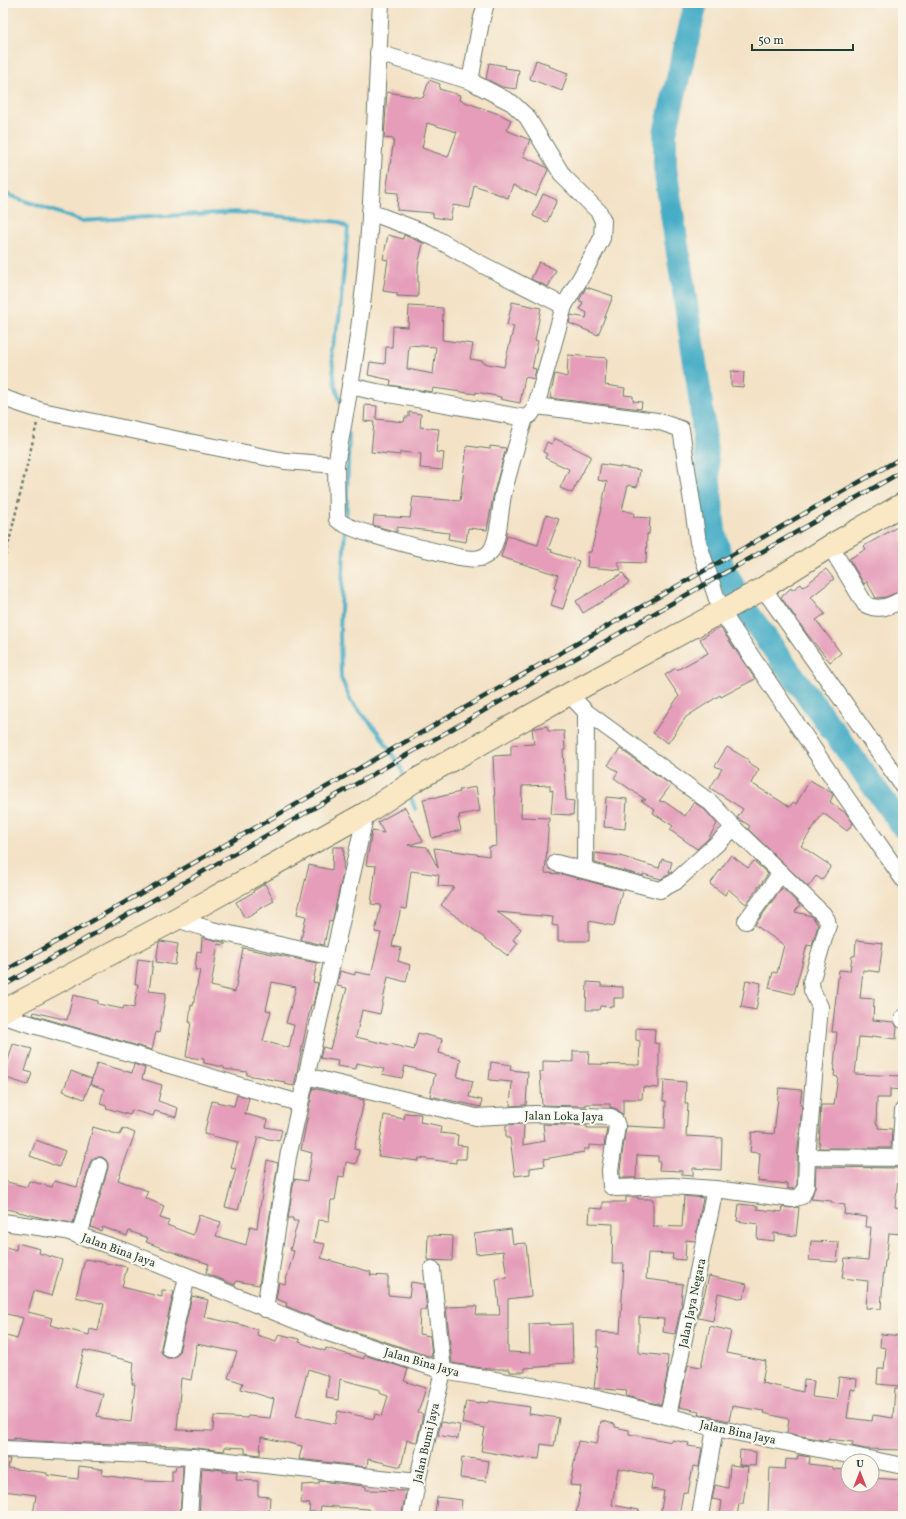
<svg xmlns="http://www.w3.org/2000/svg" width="906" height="1519" viewBox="0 0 906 1519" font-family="Vollkorn,serif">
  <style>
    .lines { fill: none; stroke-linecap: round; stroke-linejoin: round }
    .stream { stroke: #46adc6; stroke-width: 4 }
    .river { stroke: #46adc6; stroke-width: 24 }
    .building { fill: #e59db9; fill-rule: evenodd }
    .minor-casing { stroke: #697767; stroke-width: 18 }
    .secondary-casing { stroke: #697767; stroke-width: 24 }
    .path { stroke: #697767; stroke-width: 2.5; stroke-dasharray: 3 3; stroke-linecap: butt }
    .minor { stroke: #fff; stroke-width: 16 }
    .secondary { stroke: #fae7c3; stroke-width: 22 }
    .rail-casing { stroke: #1f3d34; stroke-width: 4.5 }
    .rail { stroke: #fbf7ec; stroke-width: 3; stroke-dasharray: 9; stroke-linecap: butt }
    .labels { text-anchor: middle; stroke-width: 4; stroke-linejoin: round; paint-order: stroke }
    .street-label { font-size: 12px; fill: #1f3d34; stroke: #fbf7ec }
  </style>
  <rect width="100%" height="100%" fill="#fbf7ec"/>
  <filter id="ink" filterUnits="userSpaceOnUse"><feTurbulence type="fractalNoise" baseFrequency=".025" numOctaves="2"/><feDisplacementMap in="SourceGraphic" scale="8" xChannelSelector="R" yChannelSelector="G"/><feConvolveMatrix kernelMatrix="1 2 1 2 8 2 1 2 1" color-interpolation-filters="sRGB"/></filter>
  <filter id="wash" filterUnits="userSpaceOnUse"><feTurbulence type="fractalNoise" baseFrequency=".012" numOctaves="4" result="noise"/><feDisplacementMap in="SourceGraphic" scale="16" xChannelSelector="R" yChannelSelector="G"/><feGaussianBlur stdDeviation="0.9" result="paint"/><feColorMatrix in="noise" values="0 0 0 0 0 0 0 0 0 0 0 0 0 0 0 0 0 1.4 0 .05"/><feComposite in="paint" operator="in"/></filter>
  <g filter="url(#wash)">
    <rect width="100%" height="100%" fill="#f3e2c6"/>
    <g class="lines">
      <g class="stream">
        <path d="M3,193l78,28 154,-9 104,10 9,6 -9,92 -8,29 4,36 6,18"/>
        <path d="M346,520l3,-86"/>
        <path d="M345,528l-5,103 1,47 10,23 27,31 23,36 4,12"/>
        <path d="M409,792l6,17"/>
      </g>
      <path class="river" d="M696,3l-31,130v35l35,227 14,136 8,35 25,46 156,215"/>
    </g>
    <g id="blocks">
      <g class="building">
        <path d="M536,60l12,4v2l20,7 -6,18 -32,-12z"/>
        <path d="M489,63l17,3 -1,2 14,2 -3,19 -14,-2 -16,-8z"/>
        <path d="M429,80l11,4 -1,5 21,6 -1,5 40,14 12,6 -5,10 24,10 -7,16 23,11 2,3 -12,26 -23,-11 -5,13 -34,-13 -4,23 -17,-3 -3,15 -17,-3v-4l-36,-3 1,-17 -12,-1 8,-53 -10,-1 3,-46 36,6zM427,123l30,9 -9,25 -26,-9z"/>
        <path d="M543,194l14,6 -10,22 -14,-6z"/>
        <path d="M388,235l15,4 1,-4 19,8 -5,23v31l-21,-1v-3l-14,-2 5,-31 -5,-1z"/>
        <path d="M539,262l17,8 -8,17 -17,-8z"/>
        <path d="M586,287l27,9 -15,39 -29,-12 2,-8 15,3 1,-5 -7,-4 3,-7 -4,-1z"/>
        <path d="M512,302l29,6 -6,32 3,1 -6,27 4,1 -2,10 -9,-2 -5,26 -20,-4 1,-2 -25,-5v2l-43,-6 -1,4 -42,-7 1,-5 -23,-5 2,-13 15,2 1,-17h6l1,-21 15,1 1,-21 34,2 -1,32 31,4 -3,15 13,2v2l21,4 10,-41 -7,-1zM409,345l27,2 -3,27 -26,-5z"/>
        <path d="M568,355l39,3 -2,27 20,3 -1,7 9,1v5l9,1 -1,7 -91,-11 5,-24 12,3z"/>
        <path d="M731,371l13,1 -1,15 -12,-1z"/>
        <path d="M365,405l12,1 -1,13 28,3 1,-5h4v-5l12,2 -1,13 19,2 -3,23 8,1 -2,17 -22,-2 1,-14 -21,-2v3l-29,-3 3,-30 -10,-1z"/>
        <path d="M554,438l37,18 -19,37 -12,-5 9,-19 -24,-11 2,-4 -4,-2 4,-10 5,2z"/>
        <path d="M467,446l23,3v-3l16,2 -12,44 -7,38 -19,-2 -2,14 -18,-3 1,-6 -52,-6v5l-24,-7 1,-9 36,2 3,-21 47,4z"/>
        <path d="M601,464l39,6 -3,17 -9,-2 -6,25 12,3 -1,4 17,1 -1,16h-2l-1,29 -29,-1 4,8 -34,-3 1,-15h3l16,-70 -9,-2z"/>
        <path d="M546,515l13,4 -11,30 4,1 -1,2 28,9 -16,48 -12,-4 5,-16 -2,-1 4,-13 -57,-18 6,-21 31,9z"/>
        <path d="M899,526l4,6v58l-17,7 -10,1 -9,-16 -3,2 -15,-25 17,-10 -2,-3z"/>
        <path d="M826,569l8,10 -23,18 14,17 -9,6 25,33 -11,9 -23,-28 -26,-37 10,-9 1,2 9,-6 2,3z"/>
        <path d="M623,573l6,10 -17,11 1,1 -30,18 -7,-12z"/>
        <path d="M720,627l35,52 -34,18 -1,-2 -34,22 -18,26 -15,-10 26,-37 -14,-21 11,-7 1,2 31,-17 -8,-14z"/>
        <path d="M547,726l1,5h16l1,19h-2l3,50 8,1 -1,14 -22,-1 2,-24 -3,1v-6l-28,1 -1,31 28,1 -4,55 17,1 60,16 -8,36 -25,-5v20h-31v-15l-6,-1 1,-8 -56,-5 24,17 -8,11 5,3 -10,13 -67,-51 13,-18 -16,-1 1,-11 -28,-4 -5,38 -5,-1 -9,38 9,2 -3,13 12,4 -4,17 -18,-5 -8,37 -18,-4 -6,27 34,8v-1l24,6 4,-17 24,6 -3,14 22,6 -4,18 16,4 -4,16 13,3 -1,7 -51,-11 5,-22 -30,-8 -3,12 -20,-4 2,-5 -27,-6 -1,6 -19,-3 1,-5 -18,-3 3,-11 7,2 17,-61 -10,-2 3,-15 15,4v-3l16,3 10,-42 -6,-1 6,-27 -10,-1 5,-38 -10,-1 6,-34 12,2 -6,-11 27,-15 18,34 -15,4 19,2 11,21 -4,-20 55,8v-9l8,-1 -4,-90 18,-1v-10l23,-1 -2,-15z"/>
        <path d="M727,747l22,13 -1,2 11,7 -8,14 39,24 3,-5 3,2 14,-24 22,13 1,2 -3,7 17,12 6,9 -6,8 -24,-18 -22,33 30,20 -9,14 -6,-4 -8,11 -60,-58 2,-3 -13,-8 6,-9 -33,-21 12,-19 -7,-3z"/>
        <path d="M620,749l51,36 -12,16 6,1 20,14 9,-14 11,8 12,14 -9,15 -11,10 -27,-19 3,-4 -20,-13 2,-3 -14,-10h5l-32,-22 4,-6 -10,-7z"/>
        <path d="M476,787l4,24 -21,4 1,3h-2l3,12 -29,8 -9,-39 12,-2v1l25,-6 -1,-2z"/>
        <path d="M606,797l21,2 -2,30 -21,-2z"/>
        <path d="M333,847h11l-1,26 -11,49 -3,-1 -5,24 -23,-5 5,-24 -9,-2 12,-49 23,5z"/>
        <path d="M595,853l25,3 39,12 3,-9 10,3 -3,10h3l-11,7 -18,-5v2l-48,-13z"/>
        <path d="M731,855l17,13 6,-7 14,13 -22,30 -18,-15 -3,6 -15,-11z"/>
        <path d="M265,884l9,17 -18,10 1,1 -9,5h-4l-8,-15 18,-10 -1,-1z"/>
        <path d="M782,888l18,17 -5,7 17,4 6,9 -6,21 -5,-1 -13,49 -25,-6 4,-16 4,1 7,-28 -29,-20z"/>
        <path d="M202,937l23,6v2l-7,-1 -7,42 24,6 8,-44 74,15 -4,19 5,1 -5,22h-2l-17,81 -10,-2 1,-2 -38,-7v-3l-23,-3v-2l-20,-4v-4l-18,-2 5,-35h-2l2,-17 2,1 7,-36h-5l2,-19 4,1zM272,982l24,5 -10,36 8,2 -5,23 -26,-7 8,-30 -5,-1z"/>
        <path d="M856,940l27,3 -4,29 -16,-2 -3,28 14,1 -1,21 21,2 3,5 -1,12 -24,-3v2l-13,-1 -4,37 48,2 -1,14 -12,-1v9h-13l-1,26h2v4l14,1 -1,19h-72l2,-43h13l4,-28 -4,-1 1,-11h-1l3,-33h-5l7,-62 11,1 2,-15h3z"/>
        <path d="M161,941l17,3 -3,21 -19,-3 3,-20z"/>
        <path d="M138,959l15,2 -4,30 17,2 -7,40 -3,-1 -4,18 -119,-35 1,-3 33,8 6,-25 25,6v3l25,5 1,-3 10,2 4,-24h-3z"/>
        <path d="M746,980l15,3 -5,27 -15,-3z"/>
        <path d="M587,982l14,1v3l22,1v11h-9v9l-14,-1 -1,4h-13z"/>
        <path d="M636,1028l19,1 -1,14 5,1v44l-16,-1 -1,12h-19v16l-6,-6 -7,-2v-3h-24v2l-44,-1 -2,-33h3v-11l30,1v-11h16l-1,13 51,1 1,-24 -4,-1z"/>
        <path d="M13,1044l19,5 -7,22 7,2 -4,12 -25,-8z"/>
        <path d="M491,1062l20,3 -1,5 18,2 -2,33 -16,1 2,-24 -23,-2z"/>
        <path d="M97,1063l35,10 2,-9 11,4 -3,11 20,6 -4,16 20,7 -2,9 -21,-6 -2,5 -21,-6 -2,5 -24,-7 1,-2 -7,-2 4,-15 -14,-5z"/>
        <path d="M71,1071l21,8 -8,20 -21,-8z"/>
        <path d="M664,1080l22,2 -1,22h3l-2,32 36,2 -1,32 -28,-2v8l-11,-1v-4l-23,-1 1,-8h-2v-6l-21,-1 -1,23h-16v-8l6,-44 39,2 1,-27h-3z"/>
        <path d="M313,1088l51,12 -10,49 5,1 -3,14 -10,-2 -2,15 -5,-1 -4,24h-4l-2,21 -11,-1 -4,22 11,2 -4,14 50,14 -1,3 18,1v19l21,2 2,-15 13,2 3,26h-7l-1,24 11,2 2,21 -110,-36 -36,-15 1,-3 -11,-4 3,-17 6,2 9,-33 -4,-1 8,-29h-5v-3h-5l6,-39 13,2 5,-28 -11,-3z"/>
        <path d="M779,1088l23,2 -2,15h2l-5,54v25l-2,4 -4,1h-3v-5l-30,-3 2,-28 -10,-1 2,-20 22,2z"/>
        <path d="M237,1095l12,3 -4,16 23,6 -2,7 16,3 -3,11 -21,-4 -20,73 -13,-3 11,-38 -5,-1 7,-26 -34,-8 8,-33 22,5z"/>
        <path d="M405,1113l16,1 -1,8 21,4 -1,7 18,2 -1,10 10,1 -1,13h-10v4l-37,-5 -1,3 -40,-5 6,-41 20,4z"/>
        <path d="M524,1124l-1,21 22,-4 -2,-17 44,2v2h20l-3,18 -15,-1v4h-5v3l-40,7 1,7 -15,2v6l-15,2 -5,-38h-4v-13z"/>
        <path d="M93,1127l27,8 3,-7 12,5 -17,47 30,11 -3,7 19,8 -4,12 9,3 -2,4 26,10 6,-20 22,7 -5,14 30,9 4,-19 7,2 10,-68 11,3 -19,122 -23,-4 -1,4 -29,-12 3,-9 -31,-10 -32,-12 2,-4 -19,-7 -2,5 -24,-9 -2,4 -10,-4 17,-59v-4l-2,-4 -4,-3h-6l-4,2 -2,4 -17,60 -30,-5 -40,-10v-27l24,6 2,-6 23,6 2,-6 23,6z"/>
        <path d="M36,1140l29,11 -6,16 -29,-11z"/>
        <path d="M816,1167l83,1 -4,39 8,1v26l-14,-1 -3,28h-1l-2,18 -2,30 -15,-1 2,-27 -26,-3 3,-20 23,2 3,-33h-5l1,-10 -23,-3 1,-9 -13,-2v-2l-21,-2 4,-12z"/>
        <path d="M684,1196l19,2 -8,43 -9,-1 -1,20 -13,-1 1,-5 -25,-1 -2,26 37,5 -2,19h1l-7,31 -12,-2 1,-13 -25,-2v36l29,3 -1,14h1l-7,35 -35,-9 1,-5 -33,-3 5,-41h-2v-15l23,1 4,-69h-12l1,-40 -24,-1 1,-15 13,1v-7h23v-5h12v2h15v27l29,1z"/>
        <path d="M739,1204l19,2 -1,3 25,3 1,-5 8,1 8,-1 -3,29 -22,-3v8l-17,-2 1,-15 -21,-3z"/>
        <path d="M511,1229l2,15 13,-1 5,53 -23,3v53l22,1 -1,-29 20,-1v2l23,-1 1,39 -23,1 1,2 -26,2v4h-15v-3h-23l-35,-6 -6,-56 31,-1 -1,9h24l-4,-36 11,-1 -4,-27 -27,3 -2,-20z"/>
        <path d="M428,1235l25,1 -1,25 -25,-1z"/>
        <path d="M811,1241l28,1 -2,20 -28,-2z"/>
        <path d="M17,1243l23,6 -1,4 23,7 -10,36 -18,-5 -6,21 24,6 -2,7 39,10 1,-6 8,2 6,-27 -28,-7 9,-38 42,8 -5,20 40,10v-7l12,1 -13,56v5l3,4 3,2h6l4,-3 2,-3 13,-56 16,4 -4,17 38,8 16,5 -1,5 19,6 3,-7 20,5v3l26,9 1,-3 38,11v-4l44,14 -4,12 22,7 -8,25 5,1 -6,28 -10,-2 -6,27 -33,-8 -1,8 -68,-8 3,-13 -41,-9 -1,18 -15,-2v-5l-20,-1 -1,4 -47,-5 -143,-5 -20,-3v2h-11v-39l3,-22 -3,-1v-43l14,4 6,-21 -20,-5v-67l13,4zM197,1344l40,8 -9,26 15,5 -2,6 33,10 -4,19 -22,-2 -1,2 -33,-2 -1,15 -36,-1 4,-52 10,2zM84,1350l50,12 -2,22h3l-4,38 -30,-4v-1l-4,-1 6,-22 -28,-7zM308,1369l21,7 -3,22 12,2 2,-21 40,11 -1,3 9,3 -6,20 -7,-2 -1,5 -36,-8 -3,13 -39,-8z"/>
        <path d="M709,1276l38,8 -4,15 -25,-6 -5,28 -15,-3z"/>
        <path d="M710,1326l21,5 -5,22 40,8 -4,22 41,9 1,-12 10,1 -2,16 24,3 3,-23 18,2 -1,11 -5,-1 -4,29 25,3 1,-6 20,3 2,-30h8v62l-38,-1 -13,-3 1,-4 -25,-3v2l-41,-8 2,-14 -26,-6 1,-2 -32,-5 -3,15 -31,-7 1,-3 -20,-4 9,-42 13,2z"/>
        <path d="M881,1334l22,2v32l-1,-1 -2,19 -23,-2 1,-15h6l2,-21 -6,-1z"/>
        <path d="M466,1401l14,2v-1l9,1v-2l41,6 -1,7 30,4 -5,28 -13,-2 -2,15 -17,-2v1l-41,-7 4,-23 -23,-5z"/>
        <path d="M601,1421l14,3v3l14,3v4l43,8v-2l17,3 -1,3 14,2 -3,19 -6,-1 -5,27 -5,-1 -4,24h-19l4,-25 -13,-2 2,-14 -35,-7 -6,37 27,5v6l-63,-1 5,-29 -11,-1 8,-44 19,3z"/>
        <path d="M441,1422l19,3 -2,14 -20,-4z"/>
        <path d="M740,1450l16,2 -1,14 -16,-1z"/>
        <path d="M798,1455l12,2 -1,7 24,3v2l14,1 -1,15h26v-7l30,2 -2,18 3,1v16l-4,-1v2h-103v-1l-28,-2 2,-45 15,1 1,-10 11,1z"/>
        <path d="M462,1457l27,4 -3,20 -26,-3z"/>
        <path d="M3,1459h7l-2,9 39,5v2l31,4 1,-13 24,3 -1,6 43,6 27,1v-11h3l1,-5h7l-3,50h-147l3,-21 -33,-4z"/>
        <path d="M730,1465l18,2 -5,37h-4l-2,12h-17l2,-15 -10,-2 3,-14 13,3z"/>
        <path d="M202,1468l21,2v2h14l-1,8 22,1v15l12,1 -1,16 -34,-1v3l-26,-1v2h-10z"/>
        <path d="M319,1481l45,5 2,1v3l40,1 -4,23h-14l-1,2h-16v-5h-2v-2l-48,-3 -1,6h-11l1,-8 -9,-1 1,-18 17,-1z"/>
        <path d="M437,1497l25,3 -2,16 -25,-2z"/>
      </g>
    </g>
  </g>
  <g filter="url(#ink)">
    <use href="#blocks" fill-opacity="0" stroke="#697767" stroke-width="1"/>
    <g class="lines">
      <g class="minor-casing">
        <g id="minor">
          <path d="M381,3c-7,127 -8,257 -31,383l27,6 148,26 6,-4 5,-8 121,15 24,8 17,113 23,69 116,173 66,95"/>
          <path d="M378,53l92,28 42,22 15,14 36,59 36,36 4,9 -1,17 -18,34 -20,34 -28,100"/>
          <path d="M470,81l11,-59 5,-19"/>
          <path d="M370,212l50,19 15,7 42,24 87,44"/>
          <path d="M350,386l-14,79 1,54c10,13 101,33 122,38 11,2 23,4 31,-5 9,-10 10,-43 13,-57 6,-26 14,-51 22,-77"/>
          <path d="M3,398l39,13 142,30 101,20 51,4"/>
          <path d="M830,546l35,58c13,8 26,2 38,-5"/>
          <path d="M763,588l140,198"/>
          <path d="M556,863l104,27 15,-8 59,-54"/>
          <path d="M585,870l1,-158"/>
          <path d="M176,919l36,11 121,27"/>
          <path d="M746,921l35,-48"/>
          <path d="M3,1016l296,87"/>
          <path d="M903,1018v2"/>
          <path d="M306,1076l170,41 59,-3 76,3 4,3 2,6 -7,44 1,16 5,2 56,-2 43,3 77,10 10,-3 4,-10 1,-29 13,-150 -8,-17 -1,-8 17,-57 -1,-5 -4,-6 -89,-86 -23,-25 -125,-91 -17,-18"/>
          <path d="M807,1157l96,1"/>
          <path d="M900,1157l3,-47"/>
          <path d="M3,1222l63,9 62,21 191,78 124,41 135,23 137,34 188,38"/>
          <path d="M79,1236l20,-70"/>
          <path d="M265,1309l23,-152 78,-344"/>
          <path d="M170,1349l17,-72"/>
          <path d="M668,1416l47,-227"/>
          <path d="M3,1449l190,8 224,25"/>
          <path d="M189,1516l4,-59"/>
          <path d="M411,1516l6,-34 26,-111 -11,-102"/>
          <path d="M700,1516l15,-88"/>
        </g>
      </g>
      <g class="secondary-casing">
        <path id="secondary" d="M3,1011l173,-92 190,-106 50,-33 153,-86 188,-102 73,-46 73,-42"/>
      </g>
      <path class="path" d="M3,567l34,-144"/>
      <use href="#minor" class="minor"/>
      <use href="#secondary" class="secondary"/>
      <g class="rail-casing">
        <g id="rail">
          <path d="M3,972l900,-515"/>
          <path d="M3,986l900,-515"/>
        </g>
      </g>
      <use href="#rail" class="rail"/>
    </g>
  </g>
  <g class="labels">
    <g class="street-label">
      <text transform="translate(564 1116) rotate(1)" y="4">Jalan Loka Jaya</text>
      <text transform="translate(119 1250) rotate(20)" y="4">Jalan Bina Jaya</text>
      <text transform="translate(692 1303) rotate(-78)" y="4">Jalan Jaya Negara</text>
      <text transform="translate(422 1362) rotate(16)" y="4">Jalan Bina Jaya</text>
      <text transform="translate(738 1432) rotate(12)" y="4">Jalan Bina Jaya</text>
      <text transform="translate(426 1443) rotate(-77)" y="4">Jalan Bumi Jaya</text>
    </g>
  </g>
  <rect width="906" height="1519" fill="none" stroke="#fbf7ec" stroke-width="16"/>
  <g transform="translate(860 1473)"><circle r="19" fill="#fbf7ec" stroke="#a3ada2"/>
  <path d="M0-3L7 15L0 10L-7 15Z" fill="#d1495b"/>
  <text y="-6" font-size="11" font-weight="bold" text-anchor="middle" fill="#1f3d34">U</text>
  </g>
  <path d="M752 44v6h101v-6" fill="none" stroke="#1f3d34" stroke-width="2"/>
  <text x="758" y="44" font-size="12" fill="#1f3d34" stroke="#fbf7ec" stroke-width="3" paint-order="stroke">50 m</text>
</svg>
